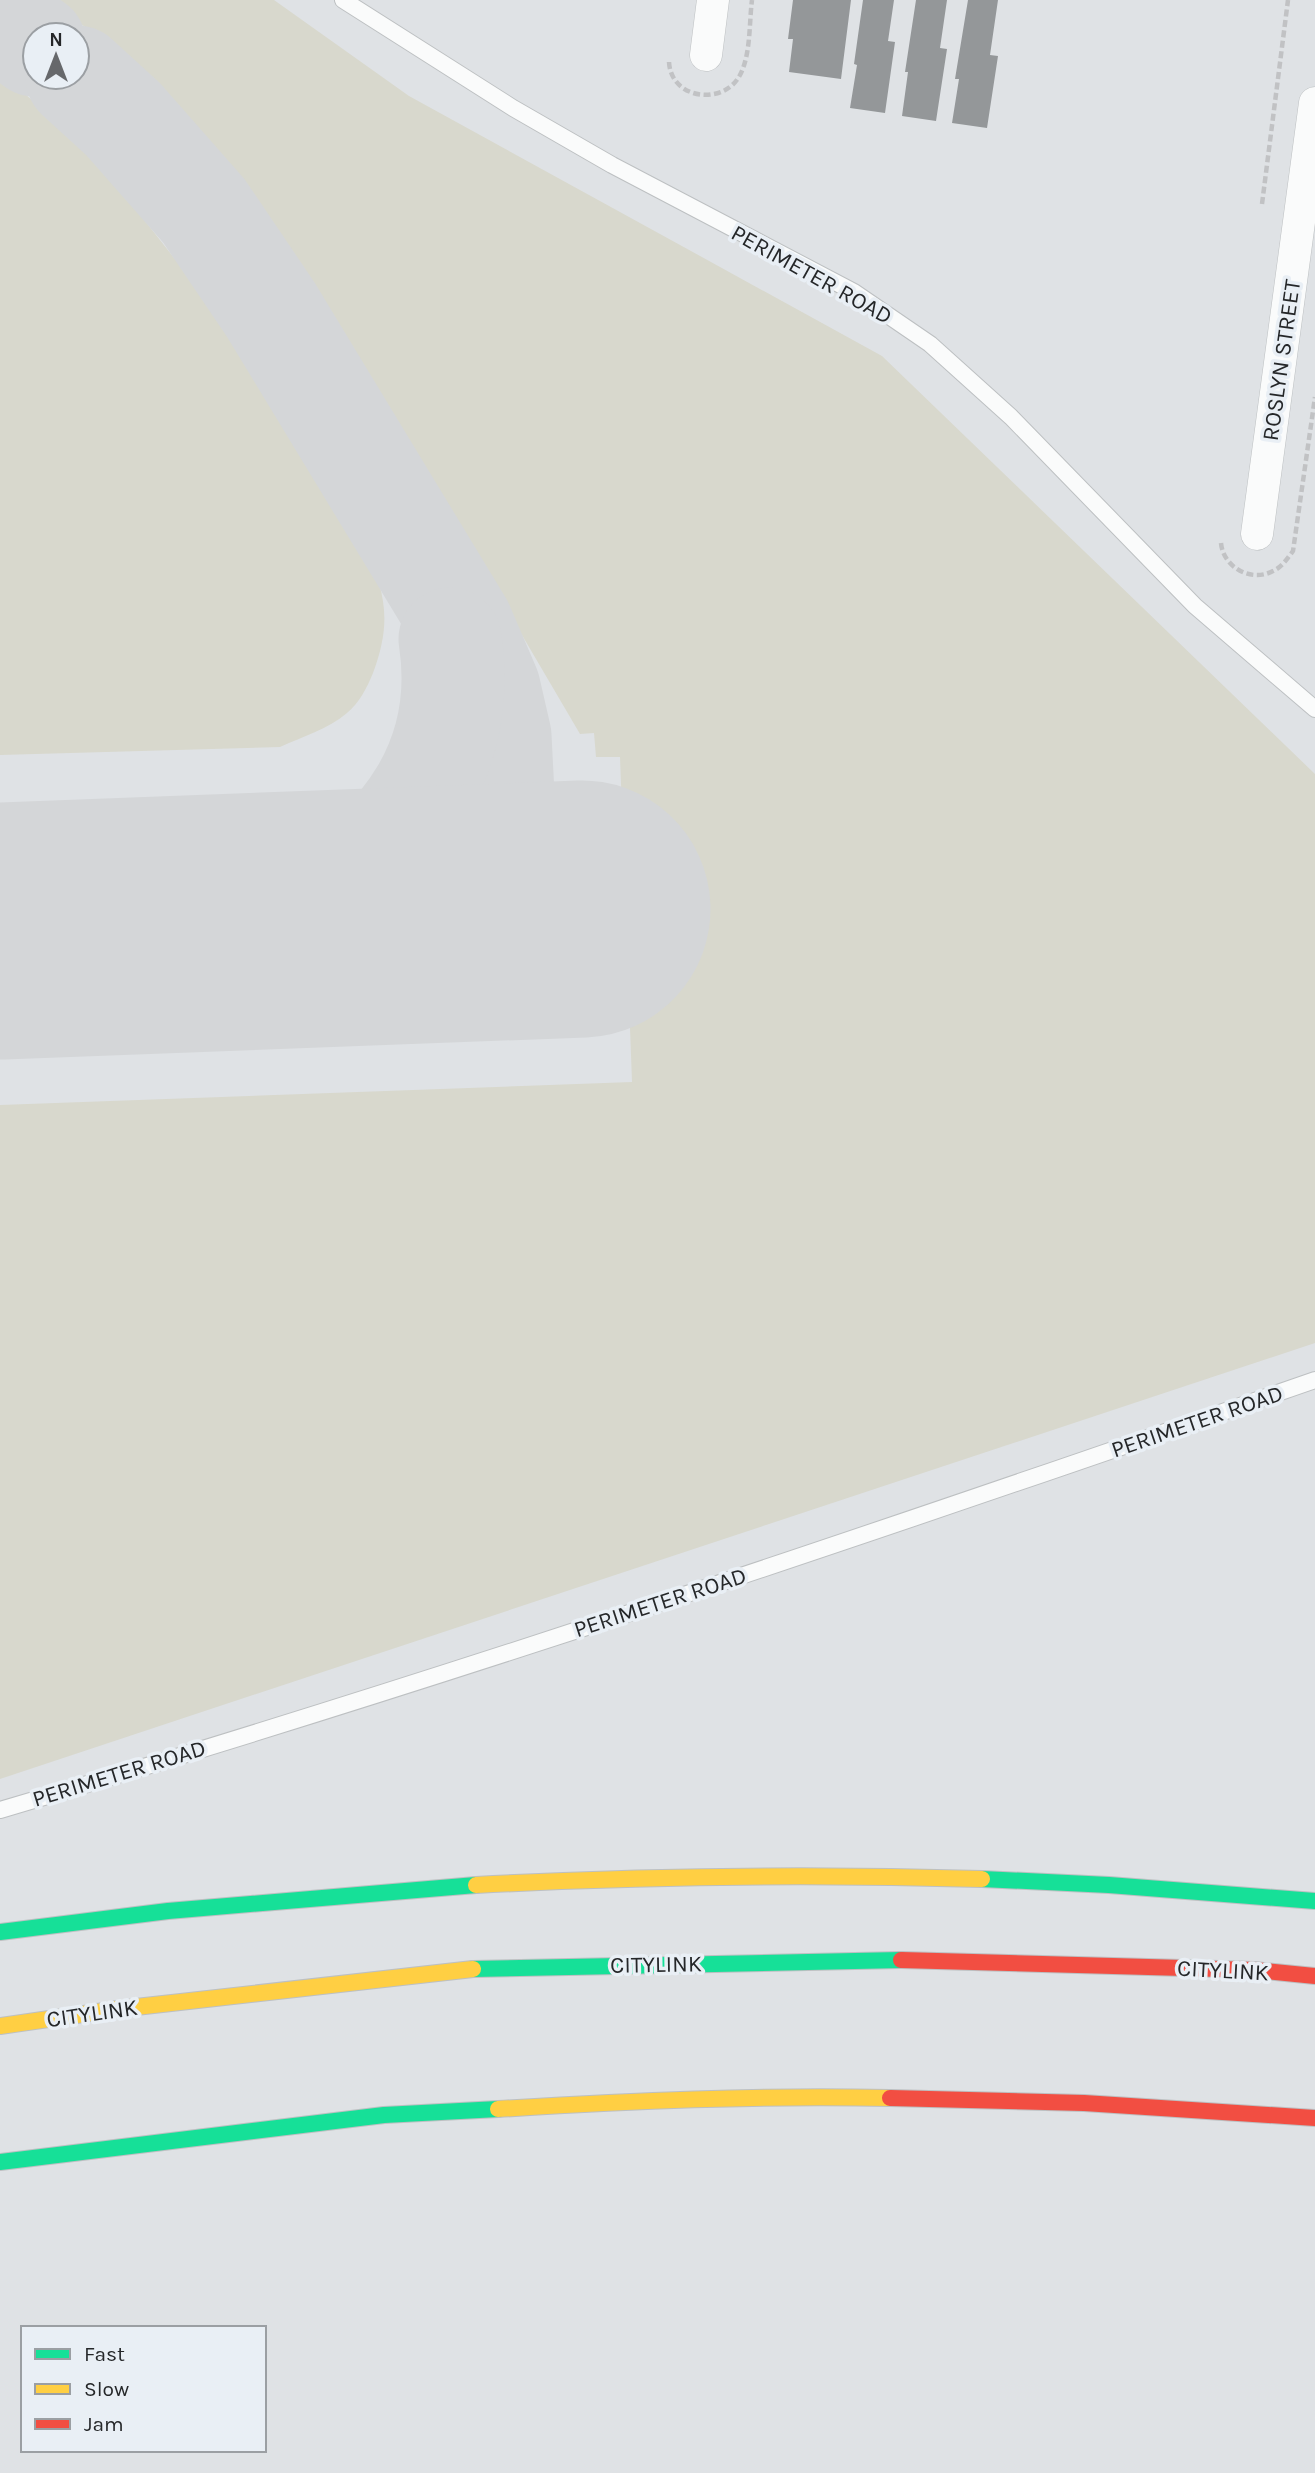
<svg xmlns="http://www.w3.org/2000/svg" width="1315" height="2473" viewBox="0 0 1315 2473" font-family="Karla,sans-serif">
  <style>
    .green { fill: #d8d8cd }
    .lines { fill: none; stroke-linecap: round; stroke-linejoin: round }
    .taxiway { stroke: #d4d6d8; stroke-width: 103 }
    .runway { stroke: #d4d6d8; stroke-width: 257 }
    .building { fill: #949799 }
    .lane-casing { stroke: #bdc0c2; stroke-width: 18 }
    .street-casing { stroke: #bdc0c2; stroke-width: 33 }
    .fast-casing { stroke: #bdc0c2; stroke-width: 18 }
    .slow-casing { stroke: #bdc0c2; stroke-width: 18 }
    .jam-casing { stroke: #bdc0c2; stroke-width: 18 }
    .path { stroke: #c1c2c4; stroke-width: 4.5; stroke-dasharray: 7 3.5; stroke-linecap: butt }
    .lane { stroke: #fafbfb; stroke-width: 16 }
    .street { stroke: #fafbfb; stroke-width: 32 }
    .fast { stroke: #16e098; stroke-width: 16 }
    .slow { stroke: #ffcf43; stroke-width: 16 }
    .jam { stroke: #f24e42; stroke-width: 16 }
    .labels { text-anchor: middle; stroke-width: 7; stroke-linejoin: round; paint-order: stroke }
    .street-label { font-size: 23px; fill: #252729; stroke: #e9eff5 }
  </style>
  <rect width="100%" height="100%" fill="#dfe2e5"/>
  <g class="green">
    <path d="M49,0h225l135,96 473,260 433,418v569l-1315,436v-674l632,-23 -12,-325h-24l-2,-24 -14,1 -78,-133 -174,-281 -63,-96 -107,-129 -69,-65z"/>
    <path d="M0,74l14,10 79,71 104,132 167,257c22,49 28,78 9,129 -6,15 -14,30 -26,40 -19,16 -45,24 -67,34l-280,8z"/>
  </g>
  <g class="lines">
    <g class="taxiway">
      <path d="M0,20l35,25"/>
      <path d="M77,77l46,42 81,92 67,99 191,315 27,63 11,48 9,176"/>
      <path d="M259,922c16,-7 34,-13 49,-22 97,-57 160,-144 142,-261"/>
    </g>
    <path class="runway" d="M0,931l582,-22"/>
  </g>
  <g class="building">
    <path d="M793,0h58l-10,79 -52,-7 4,-33h-5z"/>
    <path d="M863,0h31l-6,41 7,1 -10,71 -35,-5 7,-43 -3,-1z"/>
    <path d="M916,0h31l-7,48 7,1 -11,72 -34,-5 6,-44h-3z"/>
    <path d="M968,0h30l-8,55 8,1 -11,72 -35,-5 7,-44h-4z"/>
  </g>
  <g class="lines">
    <g class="lane-casing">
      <g id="lane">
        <path d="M343,0l170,108 99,57 242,127 76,52 81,73 184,189 120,103"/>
        <path d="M0,1810c442,-130 880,-279 1315,-430"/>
      </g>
    </g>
    <g class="street-casing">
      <g id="street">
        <path d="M706,55l7,-55"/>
        <path d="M1257,534l58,-431"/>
      </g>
    </g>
    <g class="fast-casing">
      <g id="fast">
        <path d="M982,1879l127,6 206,16"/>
        <path d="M0,1932l168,-21 308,-26"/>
        <path d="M473,1969l428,-9"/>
        <path d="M0,2162l384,-47 114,-6"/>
      </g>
    </g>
    <g class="slow-casing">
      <g id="slow">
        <path d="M476,1885c168,-9 337,-11 506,-6"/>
        <path d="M0,2026l118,-17 355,-40"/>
        <path d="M498,2109c131,-8 261,-14 392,-11"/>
      </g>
    </g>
    <g class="jam-casing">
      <g id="jam">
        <path d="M901,1960l353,10 61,6"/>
        <path d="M890,2098l194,5 231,15"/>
      </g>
    </g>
    <g class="path">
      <path d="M669,62c2,38 55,44 71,13 11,-21 9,-52 12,-75"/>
      <path d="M1262,204l26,-204"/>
      <path d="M1221,543c2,24 30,40 52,28 9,-4 14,-12 20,-20l22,-154"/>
    </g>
    <use href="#lane" class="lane"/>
    <use href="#street" class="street"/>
    <use href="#fast" class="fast"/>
    <use href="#slow" class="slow"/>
    <use href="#jam" class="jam"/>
  </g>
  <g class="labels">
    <g class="street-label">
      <text transform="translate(812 274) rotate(29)" y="8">PERIMETER ROAD</text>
      <text transform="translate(1281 360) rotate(-82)" y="8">ROSLYN STREET</text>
      <text transform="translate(1197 1421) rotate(-19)" y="8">PERIMETER ROAD</text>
      <text transform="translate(660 1602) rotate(-18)" y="8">PERIMETER ROAD</text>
      <text transform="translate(119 1773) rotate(-17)" y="8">PERIMETER ROAD</text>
      <text transform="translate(656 1964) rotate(-1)" y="8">CITYLINK</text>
      <text transform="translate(1223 1970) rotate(3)" y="8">CITYLINK</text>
      <text transform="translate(92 2013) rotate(-8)" y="8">CITYLINK</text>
    </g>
  </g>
  <rect x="21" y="2326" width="245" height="126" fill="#e9eff5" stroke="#9b9fa3" stroke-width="2"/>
  <rect x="35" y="2349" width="35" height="10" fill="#16e098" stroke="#9b9fa3" stroke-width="2"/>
  <text x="84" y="2361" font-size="21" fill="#252729">Fast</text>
  <rect x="35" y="2384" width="35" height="10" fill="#ffcf43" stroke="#9b9fa3" stroke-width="2"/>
  <text x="84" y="2396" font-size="21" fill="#252729">Slow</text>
  <rect x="35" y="2419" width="35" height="10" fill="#f24e42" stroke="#9b9fa3" stroke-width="2"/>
  <text x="84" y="2431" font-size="21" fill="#252729">Jam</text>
  <g transform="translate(56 56)"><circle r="33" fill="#e9eff5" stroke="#9b9fa3" stroke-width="2"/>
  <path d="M0-5L12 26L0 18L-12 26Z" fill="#66686b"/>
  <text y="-10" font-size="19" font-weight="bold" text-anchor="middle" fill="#252729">N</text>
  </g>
</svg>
